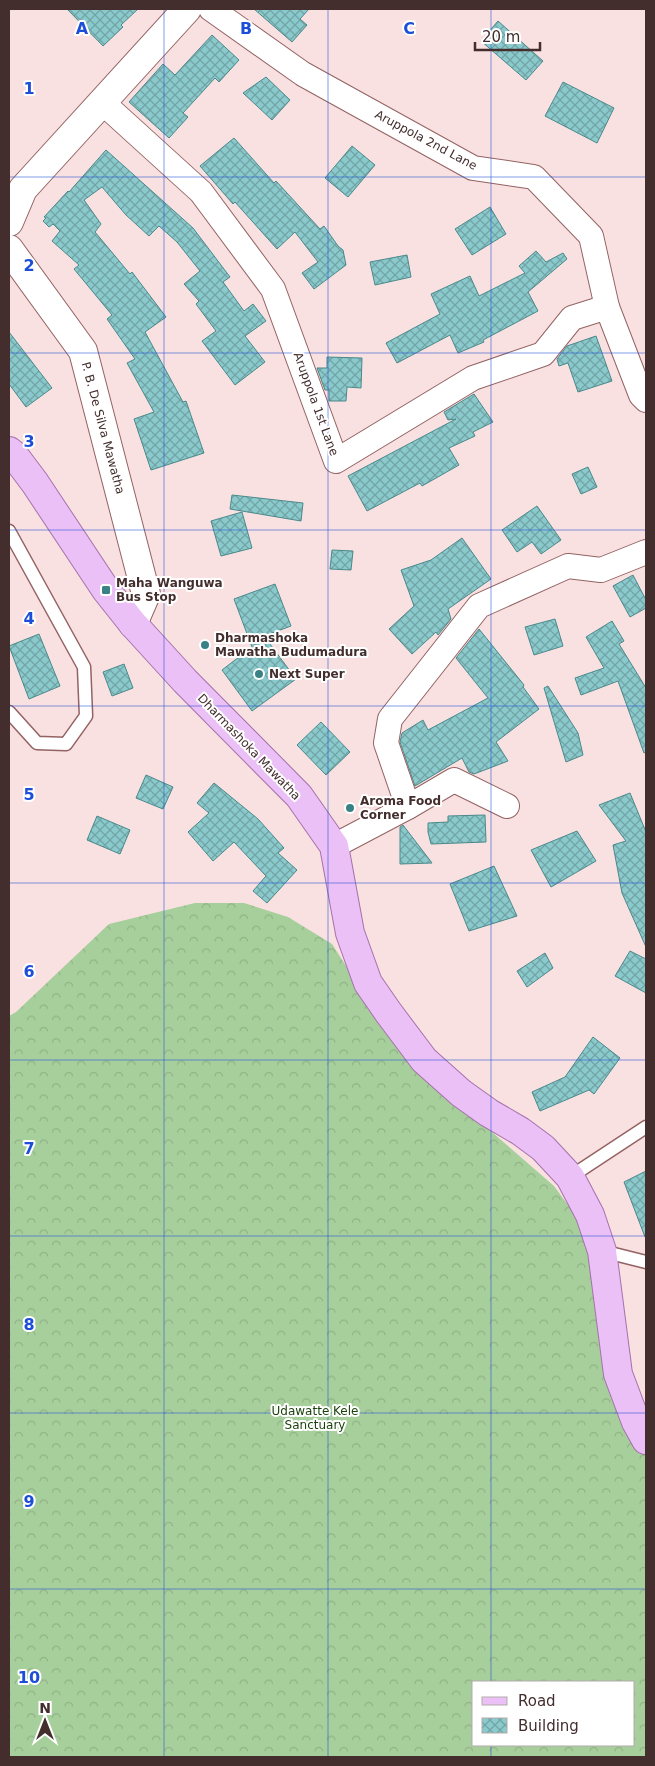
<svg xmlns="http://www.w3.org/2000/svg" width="655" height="1766" viewBox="0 0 655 1766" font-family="'DejaVu Sans',sans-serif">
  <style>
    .forest { fill: url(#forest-crowns); fill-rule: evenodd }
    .building { fill: url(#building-cross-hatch); stroke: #4a898b }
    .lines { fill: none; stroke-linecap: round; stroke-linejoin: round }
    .service-casing { stroke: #946263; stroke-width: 15 }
    .minor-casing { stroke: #946263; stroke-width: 26 }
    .tertiary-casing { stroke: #946263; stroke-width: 30 }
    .primary-casing { stroke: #a671ac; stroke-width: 30 }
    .service { stroke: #fff; stroke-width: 12 }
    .minor { stroke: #fff; stroke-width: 24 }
    .tertiary { stroke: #fff; stroke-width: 28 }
    .primary { stroke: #eac0f6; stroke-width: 28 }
    .grid { fill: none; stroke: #1d4ed8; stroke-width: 1; stroke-opacity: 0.55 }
    .poi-dot { fill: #398184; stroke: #fff; stroke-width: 2 }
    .labels { text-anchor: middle; stroke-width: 4; stroke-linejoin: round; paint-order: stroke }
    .street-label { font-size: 12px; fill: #432d2d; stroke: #fff }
    .poi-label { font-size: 12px; font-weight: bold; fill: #432d2d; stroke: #fff; text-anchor: start }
    .park-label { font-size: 12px; fill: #183f09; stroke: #fff }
    .grid-label { font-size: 16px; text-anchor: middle; font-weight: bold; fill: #1d4ed8; stroke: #fff; stroke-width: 4; stroke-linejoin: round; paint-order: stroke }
  </style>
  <defs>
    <pattern id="forest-crowns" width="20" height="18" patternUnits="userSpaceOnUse" patternTransform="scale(1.25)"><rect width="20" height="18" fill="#a7cf9c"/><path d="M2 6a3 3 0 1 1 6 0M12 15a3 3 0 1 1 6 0" fill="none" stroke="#91b287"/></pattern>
    <pattern id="building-cross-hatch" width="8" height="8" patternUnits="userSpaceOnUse" patternTransform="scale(1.25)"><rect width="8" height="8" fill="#8acacc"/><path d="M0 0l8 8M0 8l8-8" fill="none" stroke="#72a4a6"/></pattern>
  </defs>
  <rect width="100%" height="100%" fill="#f8e1e0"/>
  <path class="forest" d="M195,903h49l44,14 44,27 30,47 79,97 113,98 48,65 44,189v317h-637v-741l7,-4 93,-88zM474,1682h160v63h-160z"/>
  <g class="building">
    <path d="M67,9h71l-17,16 2,2 -20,19z"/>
    <path d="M254,9h55l-9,10 7,6 -15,17z"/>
    <path d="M498,21l45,40 -17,19 -45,-39z"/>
    <path d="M212,35l27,25 -20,22 -4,-4 -32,35 5,4 -19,21 -40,-36 34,-38 12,11z"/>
    <path d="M266,77l24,23 -18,20 -29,-27z"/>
    <path d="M563,82l51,26 -17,35 -52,-27z"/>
    <path d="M234,138l40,45 2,-2 44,48 4,-3 14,20 5,4 3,15 -32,24 -12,-16 16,-11 -23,-30 -18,17 -42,-47 -2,2 -33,-38z"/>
    <path d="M352,146l23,19 -27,32 -23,-19z"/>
    <path d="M106,150l87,78 37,49 -7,5 21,29 9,-7 13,17 -21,15 20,26 -30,23 -33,-44 14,-10 -20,-27 3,-3 -15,-17 16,-13 -23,-29 -18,-16 -10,10 -23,-21 -24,-28 -18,13 17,24 -6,8 35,42 2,-2 34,45 -21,15 38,70 3,-1 18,52 -53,17 -17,-51 20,-7 -27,-49 8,-4 -28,-40 5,-4 -38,-46 5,-4 -27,-24 8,-10 -7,-7 -4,3 -6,-6 3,-3 -2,-1 24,-26 1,1z"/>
    <path d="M490,207l16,27 -34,21 -17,-26z"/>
    <path d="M536,251l10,11 17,-9 4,6 -39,33 10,19 -55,29 1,2 -26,11 -8,-18 -53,28 -11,-20 54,-29 -9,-20 39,-18 9,20 46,-23 -6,-7z"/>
    <path d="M407,255l4,22 -36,8 -5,-23z"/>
    <path d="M9,332l43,56 -26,19 -17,-23z"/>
    <path d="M596,336l16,45 -34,11 -10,-29 -9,3 -2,-7 10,-13z"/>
    <path d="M327,357l35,1 -1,30 -14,-1 -1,14h-17v-11h-4l-8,-22h10z"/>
    <path d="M474,394l19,28 -20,10 2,4 -26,12 10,17 -37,21 -2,-3 -53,28 -19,-35 108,-57 -8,1 -4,-8z"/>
    <path d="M588,467l9,20 -16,7 -9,-20z"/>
    <path d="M232,495l71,8 -2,18 -71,-12z"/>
    <path d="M537,506l24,34 -20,14 -9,-12 -15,10 -15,-22z"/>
    <path d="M242,512l10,36 -31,8 -10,-35z"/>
    <path d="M462,538l29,41 -43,30 3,10 -13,16 -2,-3 -24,22 -23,-25 25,-23 -13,-36 30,-10z"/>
    <path d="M332,550l21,1 -2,19 -21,-1z"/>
    <path d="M633,575l13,25v8l-16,9 -17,-31z"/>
    <path d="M275,584l16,42 -27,10 32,43 -44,32 -30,-41 30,-23 -18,-48z"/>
    <path d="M555,619l8,27 -29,9 -9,-28z"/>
    <path d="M612,621l12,20 -5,3 27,44v64l-2,1 -26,-72 -37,14 -6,-17 29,-10 -18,-31z"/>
    <path d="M479,629l45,56 -1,2 16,22 -43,33 12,19 -34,13 -5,-2 -7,-14 -47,28 -15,-44 2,-9 21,-13 5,10 60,-32 -32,-40z"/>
    <path d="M39,634l21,52 -31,13 -20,-53z"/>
    <path d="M124,664l9,24 -21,8 -9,-24z"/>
    <path d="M548,686l30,47 5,22 -17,7 -22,-74z"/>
    <path d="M321,722l29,30 -24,23 -29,-30z"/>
    <path d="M146,775l27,12 -10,22 -27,-11z"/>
    <path d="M214,783l44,36 26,29 -6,5 19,17 -30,33 -14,-12 13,-15 -32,-34 -21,19 -25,-29 21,-19 -12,-10z"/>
    <path d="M630,793l16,39v115l-24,-54 -9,-48 13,-4 -27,-36z"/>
    <path d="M485,815l1,27 -55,2 -3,-12v-9l20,-1v-6z"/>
    <path d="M97,816l33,14 -10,24 -33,-14z"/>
    <path d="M403,825l29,38 -32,1v-37z"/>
    <path d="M577,831l19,30 -45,26 -20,-37z"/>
    <path d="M494,866l23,50 -48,15 -19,-47z"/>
    <path d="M630,951l16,8v34l-31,-17z"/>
    <path d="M545,953l8,15 -26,19 -10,-16z"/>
    <path d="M593,1037l27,21 -26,36 -5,-4 -49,21 -8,-19 33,-15z"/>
    <path d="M646,1171v66h-1l-21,-55z"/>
  </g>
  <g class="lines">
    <g class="service-casing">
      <g id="service">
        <path d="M9,531l75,136 2,49 -20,28 -29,-1 -28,-31"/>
        <path d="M570,1177l76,-50"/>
        <path d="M602,1251l44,11"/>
      </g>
    </g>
    <g class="minor-casing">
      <g id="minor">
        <path d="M211,9l92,65 170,94 61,9 57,59 16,71 34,88 5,5"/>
        <path d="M103,103l98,89 72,97 63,172 137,-83 70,-24 29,-36 35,-11"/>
        <path d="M408,807l46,-27 53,26"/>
        <path d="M334,846l74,-39 -22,-64 4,-24 89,-113 89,-40 33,4 45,-18"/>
      </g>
    </g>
    <g class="tertiary-casing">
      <g id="tertiary">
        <path d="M9,222l14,-33 164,-180"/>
        <path d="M9,249l74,102 63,243 -13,30"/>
      </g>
    </g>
    <g class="primary-casing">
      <path id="primary" d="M9,451l5,4 21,28 71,107 27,34 52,57 114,115 35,50 16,87 18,50 20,29 36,48 37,33 28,20 31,18 23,17 27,29 20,38 12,36 16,123 18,48 10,18"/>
    </g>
    <use href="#service" class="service"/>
    <use href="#minor" class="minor"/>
    <use href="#tertiary" class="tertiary"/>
    <use href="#primary" class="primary"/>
  </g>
  <path class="grid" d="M164,9v1748M328,9v1748M491,9v1673M9,177h637M9,353h637M9,530h637M9,706h637M9,883h637M9,1060h637M9,1236h637M9,1413h637M9,1589h637M491,1745v12"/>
  <g class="poi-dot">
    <rect x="101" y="585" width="10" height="10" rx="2.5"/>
    <circle cx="205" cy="645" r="5"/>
    <circle cx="259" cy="674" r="5"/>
    <circle cx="350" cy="808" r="5"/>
  </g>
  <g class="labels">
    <g class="street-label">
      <text transform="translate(426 140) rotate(28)" y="4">Aruppola 2nd Lane</text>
      <text transform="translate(316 404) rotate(70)" y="4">Aruppola 1st Lane</text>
      <text transform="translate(103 428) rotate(75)" y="4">P. B. De Silva Mawatha</text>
      <text transform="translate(249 747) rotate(46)" y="4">Dharmashoka Mawatha</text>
    </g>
    <g class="poi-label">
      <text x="116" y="587">Maha Wanguwa<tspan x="116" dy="14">Bus Stop</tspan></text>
      <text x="215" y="642">Dharmashoka<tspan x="215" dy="14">Mawatha Budumadura</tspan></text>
      <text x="269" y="678">Next Super</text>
      <text x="360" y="805">Aroma Food<tspan x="360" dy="14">Corner</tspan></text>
    </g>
    <g class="park-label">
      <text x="315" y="1415">Udawatte Kele<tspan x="315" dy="14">Sanctuary</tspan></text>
    </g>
  </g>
  <g class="grid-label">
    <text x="82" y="34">A</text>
    <text x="246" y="34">B</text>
    <text x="409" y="34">C</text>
    <text x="29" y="94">1</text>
    <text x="29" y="271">2</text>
    <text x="29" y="447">3</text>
    <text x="29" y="624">4</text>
    <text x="29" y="800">5</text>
    <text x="29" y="977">6</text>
    <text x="29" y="1154">7</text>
    <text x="29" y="1330">8</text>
    <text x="29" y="1507">9</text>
    <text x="29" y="1683">10</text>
  </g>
  <rect width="655" height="1766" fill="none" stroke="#432d2d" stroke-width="20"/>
  <rect x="472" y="1681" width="162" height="65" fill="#ffffff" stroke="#b4abab"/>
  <rect x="482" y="1697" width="25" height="8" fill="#eac0f6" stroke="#b4abab"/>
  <text x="518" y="1706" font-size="15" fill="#432d2d">Road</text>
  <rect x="482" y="1718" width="25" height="15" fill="url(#building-cross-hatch)" stroke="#b4abab"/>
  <text x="518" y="1731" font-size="15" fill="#432d2d">Building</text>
  <g transform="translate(45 1721)" stroke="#ffffff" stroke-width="4" paint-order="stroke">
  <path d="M0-4L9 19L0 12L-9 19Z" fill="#432d2d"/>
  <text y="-8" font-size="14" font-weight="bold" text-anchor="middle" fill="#432d2d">N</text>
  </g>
  <path d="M475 42v8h65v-8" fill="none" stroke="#432d2d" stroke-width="2.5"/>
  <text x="482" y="42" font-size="15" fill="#432d2d" stroke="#ffffff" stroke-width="4" paint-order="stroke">20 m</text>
</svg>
